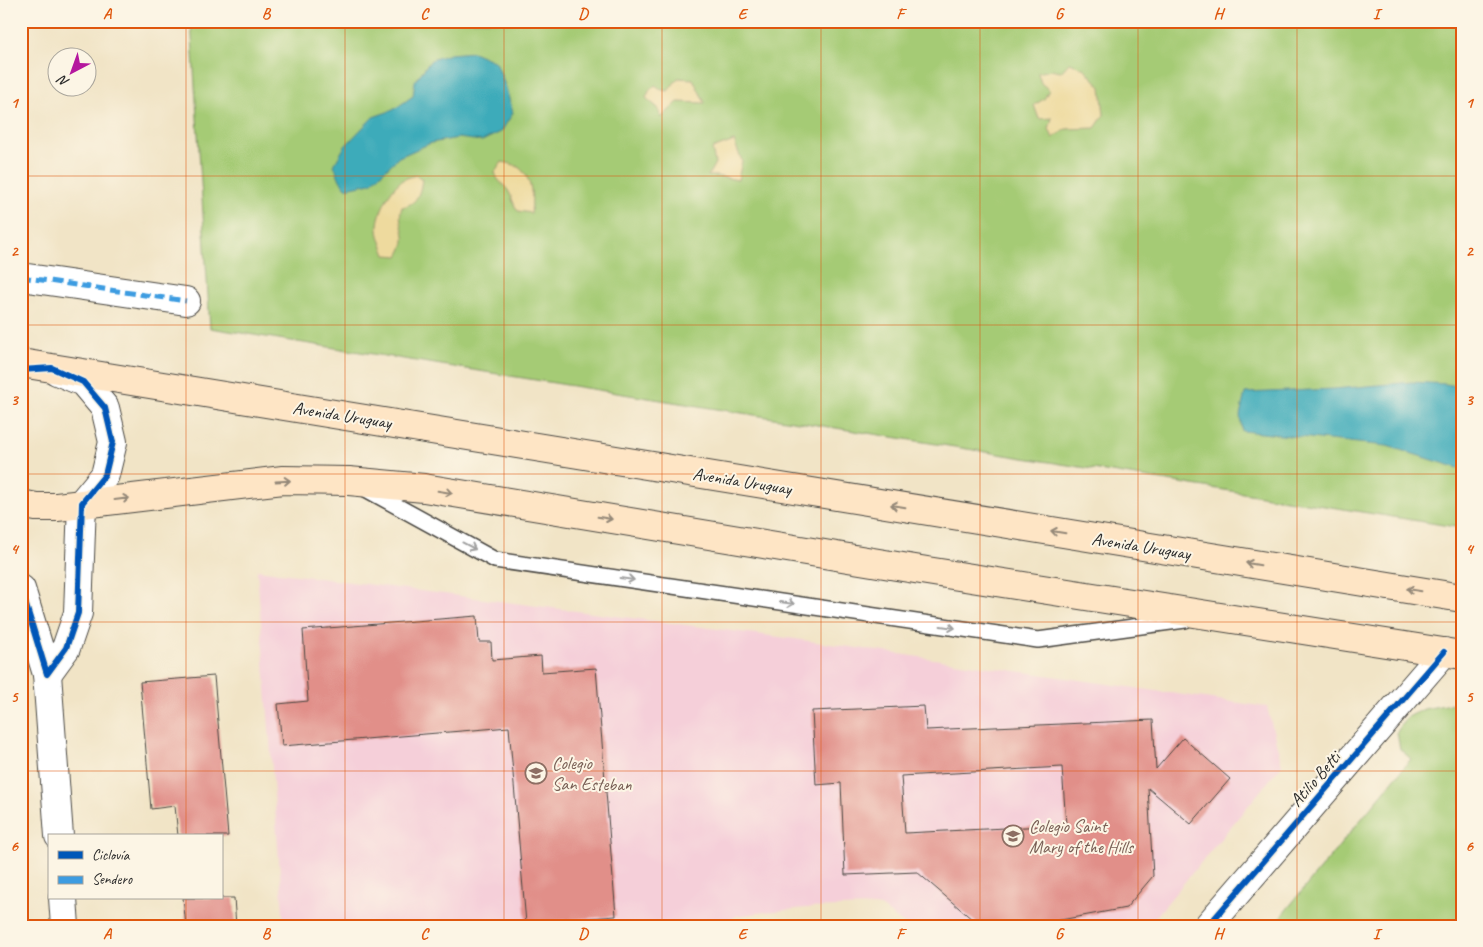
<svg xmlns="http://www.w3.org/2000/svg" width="1483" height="947" viewBox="0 0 1483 947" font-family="Caveat,sans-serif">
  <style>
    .built { fill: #f5cfd9 }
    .green { fill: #a5cb75; stroke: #687b50 }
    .sand { fill: #eeda9e; stroke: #8c8264 }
    .water { fill: #3cabba; stroke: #346b72 }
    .building { fill: #e18f89; fill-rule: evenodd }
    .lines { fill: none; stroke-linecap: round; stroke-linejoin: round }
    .lane-casing { stroke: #494742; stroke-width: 18 }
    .street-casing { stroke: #494742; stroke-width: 30 }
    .secondary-casing { stroke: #494742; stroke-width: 30 }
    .lane { stroke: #fff; stroke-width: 15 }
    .street { stroke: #fff; stroke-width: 28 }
    .secondary { stroke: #fee5c5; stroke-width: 28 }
    .quiet { stroke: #3d9ce1; stroke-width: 5; stroke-dasharray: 10 5; stroke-linecap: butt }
    .cycleway-casing { stroke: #fcf5e5; stroke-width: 9 }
    .cycleway { stroke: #0057b8; stroke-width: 6 }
    .oneway { stroke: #948878 }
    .oneway2 { stroke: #a0a0a0 }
    .grid { fill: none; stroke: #df570e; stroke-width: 1; stroke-opacity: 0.55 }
    .labels { text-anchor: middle; stroke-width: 4; stroke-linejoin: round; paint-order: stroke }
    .street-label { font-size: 18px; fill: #2b2b2b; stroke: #fcf5e5 }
    .education-label { font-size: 18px; fill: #785e54; stroke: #fcf5e5; text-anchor: start }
    .neatline { fill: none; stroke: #df570e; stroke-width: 2 }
    .grid-label { font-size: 16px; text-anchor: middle; font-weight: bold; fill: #df570e }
  </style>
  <rect width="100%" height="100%" fill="#fcf5e5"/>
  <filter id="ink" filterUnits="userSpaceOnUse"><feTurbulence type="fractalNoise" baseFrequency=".02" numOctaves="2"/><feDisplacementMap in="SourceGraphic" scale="10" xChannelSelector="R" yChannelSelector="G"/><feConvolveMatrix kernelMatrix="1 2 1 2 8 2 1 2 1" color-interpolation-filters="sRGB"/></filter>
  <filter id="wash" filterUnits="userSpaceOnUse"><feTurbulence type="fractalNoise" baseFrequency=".0096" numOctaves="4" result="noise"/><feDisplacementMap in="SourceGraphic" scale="20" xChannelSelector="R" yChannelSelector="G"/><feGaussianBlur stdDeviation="1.12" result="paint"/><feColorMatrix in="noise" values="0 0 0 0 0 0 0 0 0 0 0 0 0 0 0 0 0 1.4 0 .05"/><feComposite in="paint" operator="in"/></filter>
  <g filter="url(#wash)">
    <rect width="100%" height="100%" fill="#f1e4c6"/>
    <path class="built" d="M257,570l538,69 472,68 15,58 -134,161h-241l-26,-19 -7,-1 -68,2 -40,4 -30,4 -17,10h-435z"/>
    <g class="green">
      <path d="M191,21h1271v507l-1252,-200z"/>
      <path d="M1450,704l12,4v218h-189l138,-167 -11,-10 -3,-17 9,-14 18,-9z"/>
    </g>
    <g class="sand">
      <path d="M1069,63l15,5 17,19 3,28 -9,13 -29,1 -13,9 -4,-9 3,-11 -13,1 -5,-14 10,-6 5,-9 -8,-7 -3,-10 12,-3 11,2z"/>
      <path d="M678,78l15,1 12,24 -27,-1 -17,16 -3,-10 -12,-10 3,-7 6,-6 7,5 6,1z"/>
      <path d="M734,141l8,20 -4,19 -22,-4h-8l7,-13 -3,-14z"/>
      <path d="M502,162c5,1 12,2 16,5 14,9 15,31 13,46l-13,-2c-6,-8 -6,-16 -11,-22 -6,-8 -9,-6 -12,-17z"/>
      <path d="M416,175l6,4c-2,15 -5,25 -20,28 -7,19 11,26 -4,49l-12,-1c-3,-9 -9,-20 -8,-30 1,-14 12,-36 23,-44 4,-3 10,-4 15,-6z"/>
    </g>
    <g class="water">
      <path d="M473,52l23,10 10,26 7,25 -12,19 -19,9 -24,-3 -27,5 -32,14 -28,26 -25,5 -6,-8 -6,-15 11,-19 28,-29 20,-7 20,-14 2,-15 16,-21 19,-6z"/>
      <path d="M1412,382l34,2 16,3v82l-75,-23 -145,-15 -2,-16 5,-22 89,-4z"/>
    </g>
    <g id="blocks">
      <g class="building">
        <path d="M477,616l2,26h12l1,18 49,-4 1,16 54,-4 20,248 -90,7 -17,-196 -227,19 -4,-42 30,-3 -5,-71z"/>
        <path d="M214,676l14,160h-50l-3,-30 -24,3 -11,-127z"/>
        <path d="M924,706l2,24 227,-10 3,49 27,-31 47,41 -39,45 -43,-36 5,88 -27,32 -98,18h-48l-63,-54 -72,3 -4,-92 -25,2 -4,-74zM1062,767l4,58 -161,8 -4,-57z"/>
        <path d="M183,898h51l2,28h-50z"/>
      </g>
    </g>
  </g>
  <g filter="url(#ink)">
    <use href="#blocks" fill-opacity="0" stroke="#494742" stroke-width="1"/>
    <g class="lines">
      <g class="lane-casing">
        <path id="lane" d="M364,488l131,72 543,80 147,-20"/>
      </g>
      <g class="street-casing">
        <g id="street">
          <path d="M21,277l165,24"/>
          <path d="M21,589l26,85 19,-26 12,-35 4,-110 23,-28 8,-33 -8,-34 -22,-26 -26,-11"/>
          <path d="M47,674l12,162"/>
          <path d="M63,898l2,28"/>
          <path d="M1208,926l236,-274"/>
        </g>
      </g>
      <g class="secondary-casing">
        <g id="secondary">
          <path d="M21,363l1441,235"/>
          <path d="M21,504l15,3h21l226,-27 66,1 75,7 503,83 535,84"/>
        </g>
      </g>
      <use href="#lane" class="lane"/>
      <use href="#street" class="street"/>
      <use href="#secondary" class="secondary"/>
      <path class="quiet" d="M21,277l165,24"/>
      <g class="cycleway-casing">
        <g id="cycleway">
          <path d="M21,370l31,-2 31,14 22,26 8,34 -8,33 -23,28 -4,110 -12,35 -19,26 -26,-85"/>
          <path d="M1208,926l236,-274"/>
        </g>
      </g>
      <use href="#cycleway" class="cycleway"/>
    </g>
    <defs><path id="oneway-shaft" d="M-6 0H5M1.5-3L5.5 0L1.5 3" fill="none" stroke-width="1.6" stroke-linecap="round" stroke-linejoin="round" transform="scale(1.25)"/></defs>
    <g class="oneway">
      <use href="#oneway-shaft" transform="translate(283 481) rotate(-3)"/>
      <use href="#oneway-shaft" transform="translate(445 492) rotate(9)"/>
      <use href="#oneway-shaft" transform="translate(122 499) rotate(-7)"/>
      <use href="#oneway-shaft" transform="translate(898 506) rotate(-171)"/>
      <use href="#oneway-shaft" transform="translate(605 518) rotate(9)"/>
      <use href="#oneway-shaft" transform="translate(1058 532) rotate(-171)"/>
      <use href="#oneway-shaft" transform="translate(1253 564) rotate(-171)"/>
      <use href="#oneway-shaft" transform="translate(1414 590) rotate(-171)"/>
    </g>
    <g class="oneway2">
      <use href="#oneway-shaft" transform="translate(469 546) rotate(28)"/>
      <use href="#oneway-shaft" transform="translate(627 579) rotate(8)"/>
      <use href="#oneway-shaft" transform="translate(787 603) rotate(8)"/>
      <use href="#oneway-shaft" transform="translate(948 627) rotate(8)"/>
    </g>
  </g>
  <path class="grid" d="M186,21v815M345,21v905M504,21v905M662,21v905M821,21v905M980,21v905M1138,21v905M1297,21v905M21,176h1441M21,325h1441M21,474h1441M21,622h1441M21,771h1441M186,898v28"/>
  <defs>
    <g id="school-ring" transform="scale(1.125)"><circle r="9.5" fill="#fcf5e5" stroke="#8d6e63" stroke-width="1.5"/><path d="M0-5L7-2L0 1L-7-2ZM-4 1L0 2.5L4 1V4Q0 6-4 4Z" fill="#8d6e63"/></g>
  </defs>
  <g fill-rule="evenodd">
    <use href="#school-ring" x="536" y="773"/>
    <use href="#school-ring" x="1013" y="836"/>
  </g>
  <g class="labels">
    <g class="street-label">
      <text transform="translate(342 415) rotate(9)" y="6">Avenida Uruguay</text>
      <text transform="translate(742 481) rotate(9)" y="6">Avenida Uruguay</text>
      <text transform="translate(1141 546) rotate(9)" y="6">Avenida Uruguay</text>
      <text transform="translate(1315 779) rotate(-49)" y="6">Atilio Betti</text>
    </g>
    <g class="education-label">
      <text x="552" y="769">Colegio<tspan x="552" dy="21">San Esteban</tspan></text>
      <text x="1029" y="832">Colegio Saint<tspan x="1029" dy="21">Mary of the Hills</tspan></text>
    </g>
  </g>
  <rect width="1483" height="947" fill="none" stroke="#fcf5e5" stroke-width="55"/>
  <rect x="48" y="834" width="175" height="65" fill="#fcf5e5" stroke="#a8a49b"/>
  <rect x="58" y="851" width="25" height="8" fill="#0057b8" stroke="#a8a49b"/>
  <text x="92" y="860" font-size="15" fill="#2b2b2b">Ciclovía</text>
  <rect x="58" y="876" width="25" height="8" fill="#3d9ce1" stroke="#a8a49b"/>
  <text x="92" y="884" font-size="15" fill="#2b2b2b">Sendero</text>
  <g transform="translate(72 72) rotate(221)"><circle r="24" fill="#fcf5e5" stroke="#a8a49b"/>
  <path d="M0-4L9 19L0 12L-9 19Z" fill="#b5179e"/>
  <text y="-8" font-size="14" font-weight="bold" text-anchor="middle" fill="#2b2b2b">N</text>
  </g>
  <rect x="28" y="28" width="1428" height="892" class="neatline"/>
  <g class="grid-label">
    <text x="107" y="19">A</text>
    <text x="266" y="19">B</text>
    <text x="424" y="19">C</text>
    <text x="583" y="19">D</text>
    <text x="742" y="19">E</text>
    <text x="900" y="19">F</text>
    <text x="1059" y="19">G</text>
    <text x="1218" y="19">H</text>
    <text x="1376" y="19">I</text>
    <text x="14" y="108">1</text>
    <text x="1469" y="108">1</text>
    <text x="14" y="256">2</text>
    <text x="1469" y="256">2</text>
    <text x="14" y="405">3</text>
    <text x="1469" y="405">3</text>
    <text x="14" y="554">4</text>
    <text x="1469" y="554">4</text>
    <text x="14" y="702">5</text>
    <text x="1469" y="702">5</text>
    <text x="14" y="851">6</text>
    <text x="1469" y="851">6</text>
    <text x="107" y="939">A</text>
    <text x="266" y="939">B</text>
    <text x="424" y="939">C</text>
    <text x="583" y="939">D</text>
    <text x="742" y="939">E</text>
    <text x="900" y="939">F</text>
    <text x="1059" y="939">G</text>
    <text x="1218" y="939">H</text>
    <text x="1376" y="939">I</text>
  </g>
</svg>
